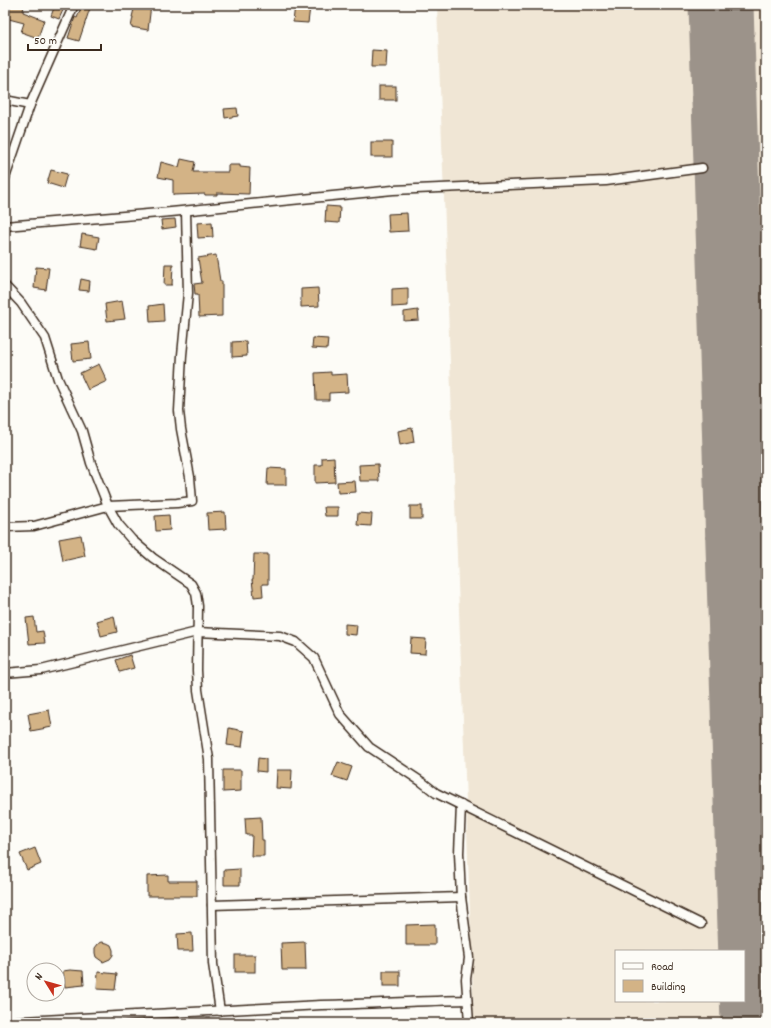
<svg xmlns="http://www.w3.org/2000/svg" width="771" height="1028" viewBox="0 0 771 1028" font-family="Dekko,sans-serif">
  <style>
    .built { fill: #f0e6d5; fill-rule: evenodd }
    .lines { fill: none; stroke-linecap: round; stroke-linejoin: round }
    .runway { stroke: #9c938a; stroke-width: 65 }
    .building { fill: #d3b386; stroke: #3b2a1e }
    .street-casing { stroke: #3b2a1e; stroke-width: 11 }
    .street { stroke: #fdfcf7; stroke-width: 8 }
  </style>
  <rect width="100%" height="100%" fill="#fdfcf7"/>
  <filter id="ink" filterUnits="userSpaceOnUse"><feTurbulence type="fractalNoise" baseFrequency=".025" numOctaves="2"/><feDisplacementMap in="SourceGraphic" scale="8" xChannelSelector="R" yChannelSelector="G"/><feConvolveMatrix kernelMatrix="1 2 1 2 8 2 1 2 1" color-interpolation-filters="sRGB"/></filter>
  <g filter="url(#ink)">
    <path class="built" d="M437,5h329v1018h-292zM616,951h128v50h-128z"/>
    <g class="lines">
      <path class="runway" d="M721,5l32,1018"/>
    </g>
    <g class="building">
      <path d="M5,5h19l-1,7 21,8 -6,18 -17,-6 3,-9 -19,-5z"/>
      <path d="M55,5l9,3 -5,11 -8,-3z"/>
      <path d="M82,5h9l-12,36 -11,-3 7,-21 2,1z"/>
      <path d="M135,5h16l-3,25 -17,-3 2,-10h-1z"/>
      <path d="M295,5l15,2 -2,16 -15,-1z"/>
      <path d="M372,50l15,1 -1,16h-15z"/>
      <rect x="379" y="86" width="17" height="14"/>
      <path d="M237,108l1,8 -13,2 -1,-9z"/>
      <rect x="371" y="142" width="21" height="15"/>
      <path d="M181,159l14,3 -2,10h35v-7h12v2l10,1 -1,26 -32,-1v2h-12v-1l-32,1v-15l-15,-3 3,-15 18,5z"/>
      <path d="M51,170l16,4 -4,14 -16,-5z"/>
      <path d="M326,206l14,1 -1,16 -14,-1z"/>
      <path d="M407,213l1,18 -19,1 -1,-18z"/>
      <path d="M175,219l1,8 -14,2 -1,-9z"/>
      <path d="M212,222l1,15 -15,1 -1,-15z"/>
      <path d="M82,234l17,3 -2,12 -17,-3z"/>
      <path d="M216,255l4,26h2v35l-23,1 -1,-23h-3l-1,-10 8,-1 -4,-25z"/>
      <path d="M165,264h8l-1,21h-8z"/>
      <path d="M36,267l13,1 -3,22 -12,-2z"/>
      <path d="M81,279l9,2 -1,10 -10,-1z"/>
      <path d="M318,288l1,18 -18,1v-18z"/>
      <path d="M408,288v18l-16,1v-18z"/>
      <path d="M122,301l3,18 -18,2 -2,-17z"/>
      <path d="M163,304l1,17 -14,1 -1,-16z"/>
      <path d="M418,310l1,10 -15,1v-9z"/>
      <path d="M313,338l15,1 -1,10 -15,-1z"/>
      <path d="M246,341l1,15 -15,1v-15z"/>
      <path d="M89,342l2,17 -18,2 -2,-17z"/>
      <path d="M99,364l8,17 -19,9 -8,-17z"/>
      <path d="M331,372v3l16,-1 1,18 -19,1v7h-13l-1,-27z"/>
      <path d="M412,428l2,14 -14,3 -2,-14z"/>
      <path d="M334,457l1,25 -20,1v-18h7v-7z"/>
      <path d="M378,464l1,17h-19l-1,-16z"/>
      <path d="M268,468l18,1v16h-19z"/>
      <path d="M355,481l1,11 -18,1 -1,-11z"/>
      <rect x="410" y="506" width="12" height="13"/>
      <path d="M324,507h14v9h-13z"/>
      <path d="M225,512l1,17 -18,1 -1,-17z"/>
      <path d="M358,513l14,1 -1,12 -14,-1z"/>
      <path d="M169,515l1,15 -14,1 -1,-15z"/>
      <path d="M81,535l4,21 -22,5 -4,-22z"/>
      <path d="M254,554h14v30h-6l1,12 -9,1 -2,-17h1z"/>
      <path d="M114,616l3,16 -16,4 -4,-15z"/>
      <path d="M34,617l2,15 7,-1 2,12 -16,1 -3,-26z"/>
      <path d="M345,624l12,1 -1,10 -11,-1z"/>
      <path d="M411,638l15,1 -1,15 -15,-1z"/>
      <path d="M130,655l4,13 -14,4 -4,-12z"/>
      <path d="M49,710l3,17 -21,4 -3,-17z"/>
      <path d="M229,728l15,3 -2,16 -15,-2z"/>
      <path d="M258,758l8,1v13l-9,-1z"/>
      <path d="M338,762l14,5 -5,14 -15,-5z"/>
      <path d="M223,770h18v21l-18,1z"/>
      <path d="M277,770h15l-1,19 -15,-1z"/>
      <path d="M261,817l1,23h2v16h-13l1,-21h-6l-1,-17z"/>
      <path d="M35,848l6,16 -14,6 -7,-16z"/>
      <path d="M240,869v16h-16v-15z"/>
      <path d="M168,875v6h29v15h-50v-20z"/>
      <path d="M435,924v21h-29v-20z"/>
      <path d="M192,933l1,18h-15l-1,-17z"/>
      <path d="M102,942l5,1 4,2 2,5v5l-3,4 -7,3 -7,-5 -1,-4v-5l3,-4z"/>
      <path d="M305,942l1,28h-24l-1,-27z"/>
      <rect x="235" y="955" width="20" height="17"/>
      <path d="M70,970l13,1 1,14 -19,2 -2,-16z"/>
      <rect x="383" y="971" width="17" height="15"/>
      <path d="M98,972l19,2 -2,16 -18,-1z"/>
    </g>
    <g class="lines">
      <g class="street-casing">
        <g id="street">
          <path d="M5,100l25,5"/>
          <path d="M5,178l25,-73 44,-100"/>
          <path d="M5,226l166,-14 222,-22 213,-9 96,-13"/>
          <path d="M5,286l16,17 24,35 13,41 24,52 9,32 17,43 10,18 14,16 21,18 38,26 5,9 2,13 -1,64 1,20 11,69 4,205 7,47"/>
          <path d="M5,527l29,-1 74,-20 69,-3 15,-2 -2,-24 -9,-48 -2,-18 3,-56 6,-62 -2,-82"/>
          <path d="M5,673l36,-3 156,-38 83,4 16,6 18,16 26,56 29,33 53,35 14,11 265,131"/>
          <path d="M461,805l-2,48 2,44 8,61 -3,21 3,44"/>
          <path d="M212,905l249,-8"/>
          <path d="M5,1022l316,-17c49,-1 97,-4 146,-5"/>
        </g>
      </g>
      <use href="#street" class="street"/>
    </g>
  </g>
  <rect width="771" height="1028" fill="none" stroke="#fdfcf7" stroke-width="20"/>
  <rect x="10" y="10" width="751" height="1008" fill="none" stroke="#3b2a1e" stroke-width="1.5" filter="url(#ink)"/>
  <rect x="615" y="950" width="130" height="52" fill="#fdfcf7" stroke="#afa8a0"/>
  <rect x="623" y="963" width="20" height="6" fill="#fdfcf7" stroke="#afa8a0"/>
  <text x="651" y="970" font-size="12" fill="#3b2a1e">Road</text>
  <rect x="623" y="980" width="20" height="12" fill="#d3b386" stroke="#afa8a0"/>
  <text x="651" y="990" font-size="12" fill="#3b2a1e">Building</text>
  <g transform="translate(46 982) rotate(307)"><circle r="19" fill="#fdfcf7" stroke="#afa8a0"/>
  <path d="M0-3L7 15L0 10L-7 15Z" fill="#c8321e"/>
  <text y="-6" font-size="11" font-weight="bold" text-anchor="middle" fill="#3b2a1e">N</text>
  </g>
  <path d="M28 44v6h73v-6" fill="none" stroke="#3b2a1e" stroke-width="2"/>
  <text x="34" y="44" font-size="12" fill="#3b2a1e" stroke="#fdfcf7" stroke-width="3" paint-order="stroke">50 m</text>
</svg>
